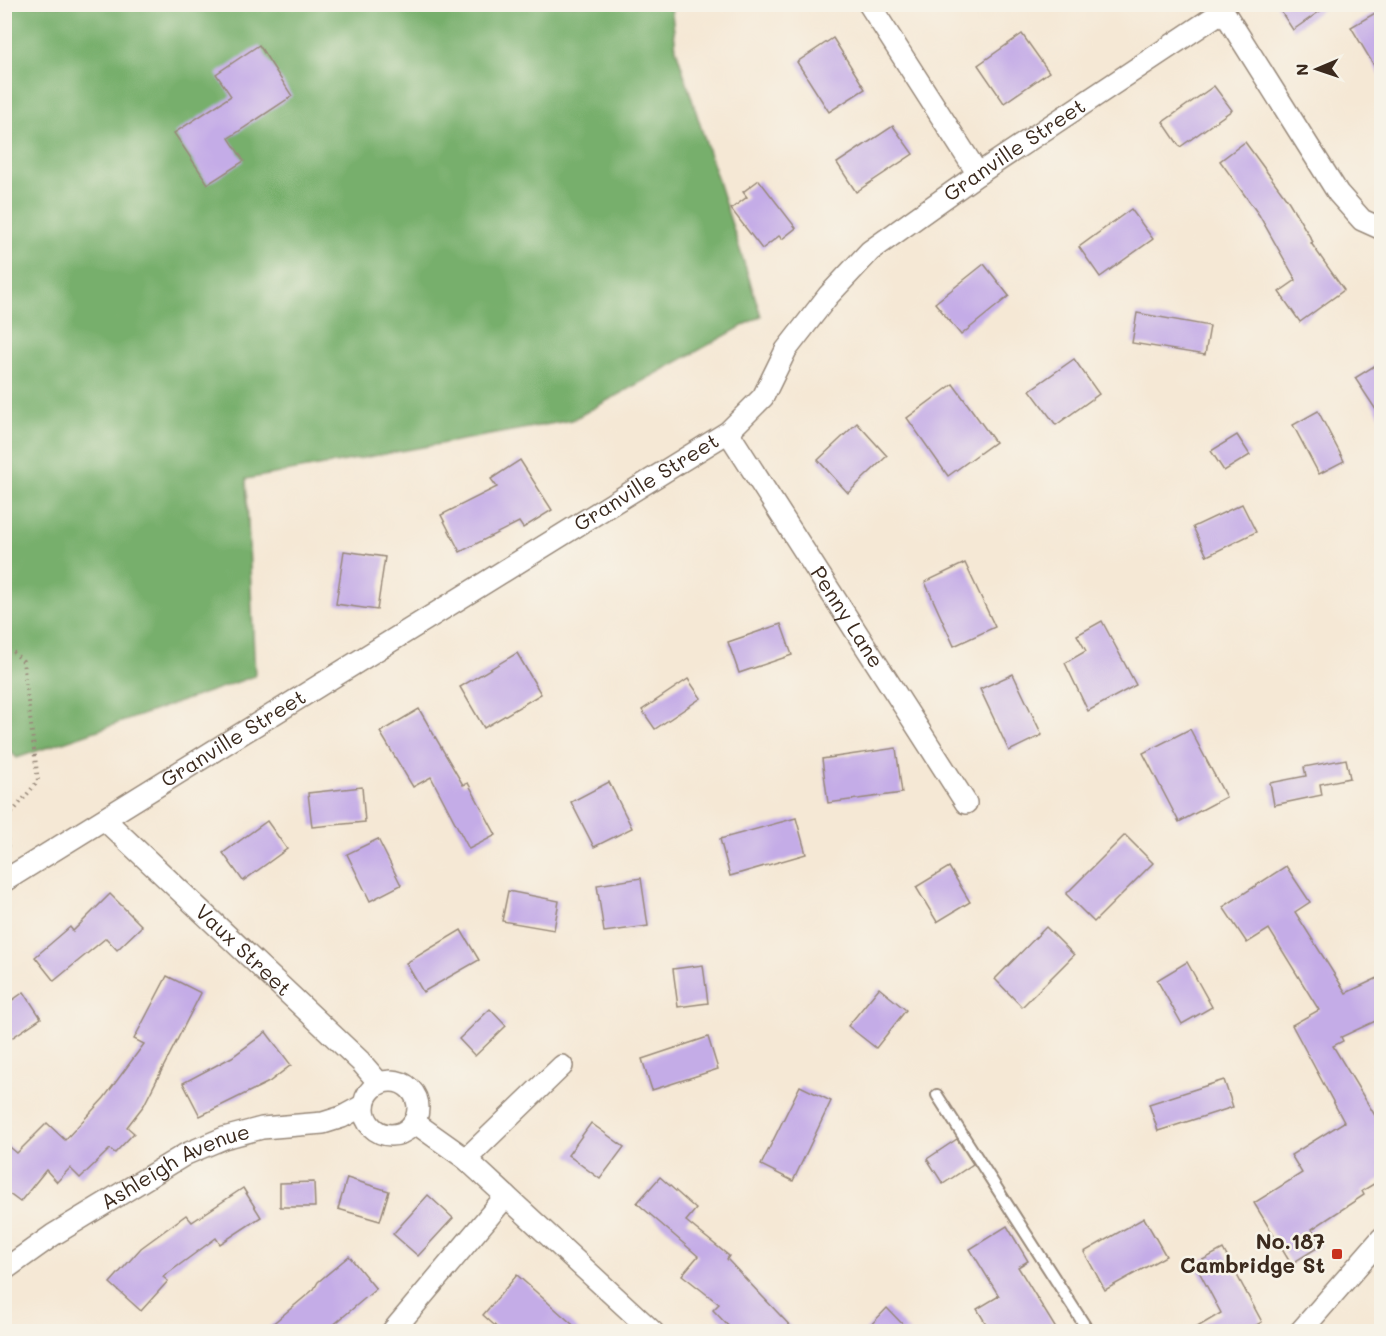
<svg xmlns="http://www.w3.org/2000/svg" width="1386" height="1336" viewBox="0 0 1386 1336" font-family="Mali,sans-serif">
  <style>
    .forest { fill: #77af6c; stroke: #596c45; stroke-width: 1.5 }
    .building { fill: #c4ace7 }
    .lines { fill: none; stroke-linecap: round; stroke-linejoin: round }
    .lane-casing { stroke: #98897a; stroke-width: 14 }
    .street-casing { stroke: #98897a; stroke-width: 24 }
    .path { stroke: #98897a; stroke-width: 4; stroke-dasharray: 1.5 4.5; stroke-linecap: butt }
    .lane { stroke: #fff; stroke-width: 10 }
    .street { stroke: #fff; stroke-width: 21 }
    .poi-dot { fill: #c8321e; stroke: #f7f3e8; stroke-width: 2 }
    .labels { text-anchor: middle; stroke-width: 5; stroke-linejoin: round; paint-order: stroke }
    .street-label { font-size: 21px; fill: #3b2a1e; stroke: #f7f3e8 }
    .poi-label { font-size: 21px; font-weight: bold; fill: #3b2a1e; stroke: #f7f3e8; text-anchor: end }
  </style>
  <rect width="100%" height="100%" fill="#f7f3e8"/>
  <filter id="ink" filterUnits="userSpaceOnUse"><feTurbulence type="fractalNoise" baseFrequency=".0167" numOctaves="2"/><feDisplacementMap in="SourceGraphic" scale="12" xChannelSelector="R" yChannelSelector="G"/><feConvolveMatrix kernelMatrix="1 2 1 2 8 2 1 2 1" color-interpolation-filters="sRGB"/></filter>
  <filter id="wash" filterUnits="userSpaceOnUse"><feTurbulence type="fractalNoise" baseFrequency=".008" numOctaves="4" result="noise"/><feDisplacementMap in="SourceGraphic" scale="24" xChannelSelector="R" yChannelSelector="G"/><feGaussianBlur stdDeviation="1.35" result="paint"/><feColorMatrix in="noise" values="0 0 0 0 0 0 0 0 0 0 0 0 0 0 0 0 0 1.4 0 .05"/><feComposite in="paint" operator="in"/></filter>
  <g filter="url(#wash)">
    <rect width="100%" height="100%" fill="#f5e8d5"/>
    <path class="forest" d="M4,5h667l5,44 85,267 -189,104 -326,59 9,197 -238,82 -13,-12z"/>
    <g id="blocks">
      <g class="building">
        <path d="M1276,4h54l-37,26z"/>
        <path d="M1382,9v70l-31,-52z"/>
        <path d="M1022,34l27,38 -45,31 -26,-38z"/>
        <path d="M833,38l32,51 -36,23 -32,-50z"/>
        <path d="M259,45l33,51 -63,42 15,23 -36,23 -34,-51 57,-37 -15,-22z"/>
        <path d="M1214,86l18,24 -52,37 -17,-25z"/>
        <path d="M893,126l20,28 -57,38 -19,-29z"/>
        <path d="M1245,142l44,60 24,40 -2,1 33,47 -44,32 -21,-30 17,-12 -37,-65 -39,-54z"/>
        <path d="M759,180l37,48 -14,11 -3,-3 -17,13 -31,-40 16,-12 -4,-5z"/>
        <path d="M1131,209l22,30 -53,38 -21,-30z"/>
        <path d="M984,264l25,32 -48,39 -26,-32z"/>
        <path d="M1137,313l73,13 -5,29 -73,-12z"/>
        <path d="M1074,359l25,35 -43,31 -26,-35z"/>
        <path d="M1382,361v58l-27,-41z"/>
        <path d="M953,384l42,58 -47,34 -41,-58z"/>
        <path d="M1318,411l26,50 -25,13 -26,-49z"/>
        <path d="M857,423l30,33 -39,37 -30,-33z"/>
        <path d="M1237,435l13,20 -26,16 -13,-20z"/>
        <path d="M520,460l32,50 -29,18 -4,-6 -59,30 -19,-37 56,-28 -6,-8z"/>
        <path d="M1242,504l14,28 -49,24 -14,-29z"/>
        <path d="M344,551l41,6 -8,53 -41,-6z"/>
        <path d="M965,563l30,64 -41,19 -29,-64z"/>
        <path d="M1102,621l34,64 -48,26 -23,-48 21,-12 -9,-16z"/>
        <path d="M781,624l11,31 -53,18 -11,-31z"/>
        <path d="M517,653l24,41 -57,34 -24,-41z"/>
        <path d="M1013,674l29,61 -33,16 -29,-62z"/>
        <path d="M688,679l13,19 -46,31 -13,-19z"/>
        <path d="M419,709l44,76 5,-2 28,52 -27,14 -38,-72 -18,10 -33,-55z"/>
        <path d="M1190,729l36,68 -47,25 -36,-69z"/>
        <path d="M896,748l6,45 -74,10 -6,-44z"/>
        <path d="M1346,759l4,19 -30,6 2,11 -48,10 -4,-22 36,-7 -2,-9z"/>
        <path d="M609,782l23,46 -38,19 -23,-45z"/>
        <path d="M362,787l3,35 -53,5 -4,-34z"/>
        <path d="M796,818l10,36 -76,22 -10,-37z"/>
        <path d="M267,821l20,28 -44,32 -20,-28z"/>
        <path d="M1125,835l28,28 -59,59 -28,-28z"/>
        <path d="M378,839l23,46 -31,16 -23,-47z"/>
        <path d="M1286,866l24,36 -15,10 51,81 36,-17v42l-41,19 2,4 -10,5 49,81v52l-20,12 2,4 -52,34 10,16 -31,19 -37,-61 48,-30 -11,-18 53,-33 -52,-97 27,-15 -50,-81 -22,14 -24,-36z"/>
        <path d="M949,867l21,35 -33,20 -21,-35z"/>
        <path d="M641,878l7,48 -44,6 -7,-47z"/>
        <path d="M508,891l51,10 -5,29 -52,-9z"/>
        <path d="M110,894l32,32 -25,24 -11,-12 -52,43 -19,-24 35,-30 3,4z"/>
        <path d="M1046,927l28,28 -52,52 -27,-28z"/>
        <path d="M461,930l18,30 -56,32 -17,-29z"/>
        <path d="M1187,962l25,45 -30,17 -25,-44z"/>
        <path d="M703,965l5,38 -30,4 -5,-38z"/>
        <path d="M167,976l34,17 -57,112 -17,22 7,6 -19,20 -5,-4 -30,29 -10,-10 -13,14 -11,-12 -26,32 -16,-12v-48l13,11 30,-30 18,17 39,-42 40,-54 -10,-5z"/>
        <path d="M879,988l27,22 -30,38 -28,-22z"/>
        <path d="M24,992l17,26 -37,25v-37z"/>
        <path d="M490,1009l16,17 -31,30 -16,-17z"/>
        <path d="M266,1032l25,33 -22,17 -69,34 -17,-33 49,-26z"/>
        <path d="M708,1037l10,32 -66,21 -10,-31z"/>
        <path d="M1224,1080l9,27 -75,24 -9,-27z"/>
        <path d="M800,1086l31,15 -38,80 -32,-16z"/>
        <path d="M591,1123l33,24 -24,32 -32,-24z"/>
        <path d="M957,1139l16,25 -30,20 -16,-25z"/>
        <path d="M660,1177l36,32 -10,12 43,35 -2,3 69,73h-62l-21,-22 6,-6 -37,-29 16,-19 -61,-53z"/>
        <path d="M347,1178l42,13 -9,30 -42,-12z"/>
        <path d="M314,1182l1,25h-35v-24z"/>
        <path d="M243,1188l18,29 -41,27 -4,-6 -53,39 5,4 -27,30 -31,-28 31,-35 45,-33 6,7z"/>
        <path d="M428,1195l25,23 -35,38 -25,-22z"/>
        <path d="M1144,1218l22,38 -61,34 -21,-38z"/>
        <path d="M1007,1226l21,35 -10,6 40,65h-67l-14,-23 22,-13 -29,-47z"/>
        <path d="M1223,1249l39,73 -18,10h-55l32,-19 -26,-49z"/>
        <path d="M349,1256l27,33 -51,43h-62l51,-43 4,-7z"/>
        <path d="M517,1275l64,57h-79l-19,-17z"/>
        <path d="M887,1308l23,24h-46z"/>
      </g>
    </g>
  </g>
  <g filter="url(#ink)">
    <use href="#blocks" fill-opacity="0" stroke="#98897a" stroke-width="1.5"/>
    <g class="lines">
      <g class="lane-casing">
        <path id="lane" d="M937,1095l152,237"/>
      </g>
      <g class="street-casing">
        <g id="street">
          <path d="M869,4l109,170"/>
          <path d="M1219,4l119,189 24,27 20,9"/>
          <path id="s1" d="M728,432l238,371"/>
          <path id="s2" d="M105,820l255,241 19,22"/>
          <path id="s3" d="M4,881l724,-449 35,-35 23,-47 42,-54 42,-45 108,-77 245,-163"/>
          <circle cx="391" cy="1108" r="27"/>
          <path d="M414,1122l52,37 187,173"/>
          <path d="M466,1159l96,-93"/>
          <path id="s4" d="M4,1270l49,-35 133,-81 38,-16 38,-10 61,-5 19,-6 22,-12"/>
          <path d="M392,1332l114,-136"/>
          <path d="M1300,1332l82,-94"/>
        </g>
      </g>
      <path class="path" d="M4,644l19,17 15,120 -32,39 2,34"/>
      <use href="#lane" class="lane"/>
      <use href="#street" class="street"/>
    </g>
  </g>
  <rect class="poi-dot" x="1331" y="1248" width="12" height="12" rx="3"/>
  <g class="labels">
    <g class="street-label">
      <text dy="7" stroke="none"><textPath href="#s3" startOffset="1260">Granville Street</textPath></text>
      <text dy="7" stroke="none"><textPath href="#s3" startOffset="756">Granville Street</textPath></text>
      <text dy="7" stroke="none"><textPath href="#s1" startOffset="220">Penny Lane</textPath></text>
      <text dy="7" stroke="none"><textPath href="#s3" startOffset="270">Granville Street</textPath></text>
      <text dy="7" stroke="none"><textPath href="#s2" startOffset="190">Vaux Street</textPath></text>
      <text dy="7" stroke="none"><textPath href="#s4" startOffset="201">Ashleigh Avenue</textPath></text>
    </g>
    <g class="poi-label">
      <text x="1325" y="1249">No.187<tspan x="1325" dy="24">Cambridge St</tspan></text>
    </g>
  </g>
  <rect width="1386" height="1336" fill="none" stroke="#f7f3e8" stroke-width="24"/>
  <g transform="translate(1317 69) rotate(268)" stroke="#f7f3e8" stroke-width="4.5" paint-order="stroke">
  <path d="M0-4.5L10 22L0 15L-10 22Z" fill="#3b2a1e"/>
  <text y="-9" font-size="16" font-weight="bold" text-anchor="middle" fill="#3b2a1e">N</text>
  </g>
</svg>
